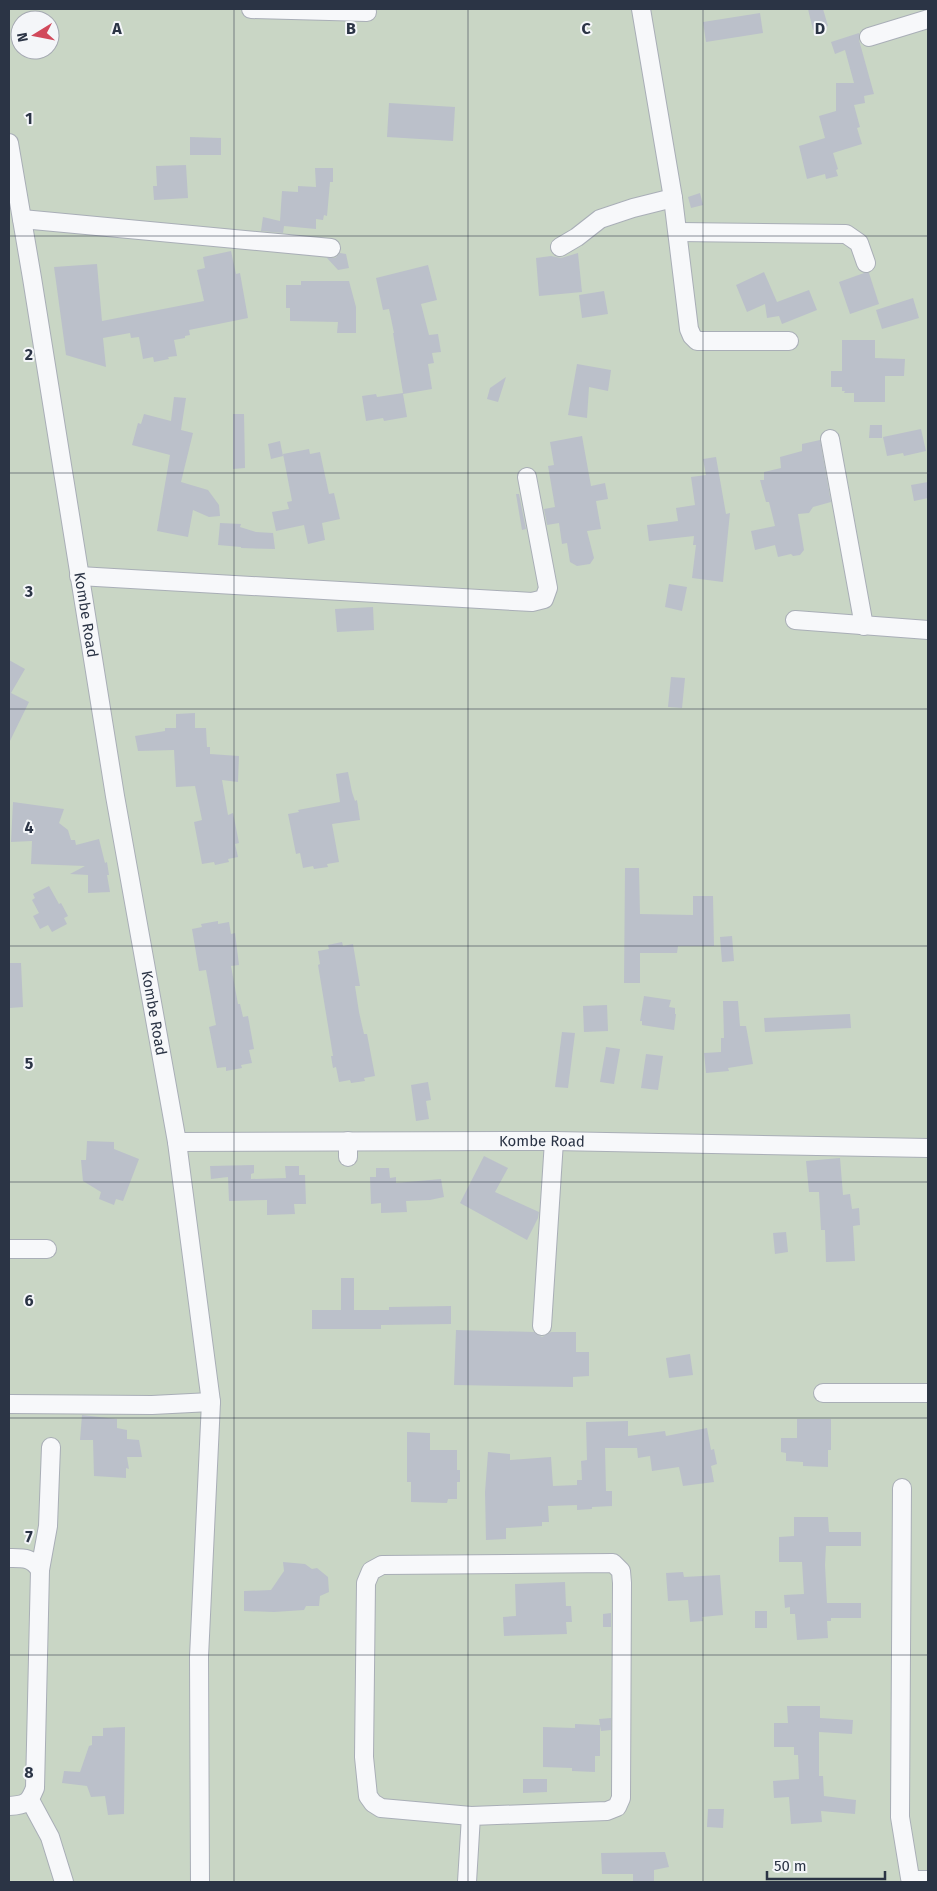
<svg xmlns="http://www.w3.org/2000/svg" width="937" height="1891" viewBox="0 0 937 1891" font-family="'Fira Sans',sans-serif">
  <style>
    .green { fill: #c9d6c5; fill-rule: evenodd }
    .building { fill: #bbc0ca }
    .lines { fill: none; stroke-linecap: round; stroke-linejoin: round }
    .minor-casing { stroke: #a9aeb7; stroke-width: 20 }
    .minor { stroke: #f7f8fa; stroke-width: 18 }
    .grid { fill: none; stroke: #2b3445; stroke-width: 1; stroke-opacity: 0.55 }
    .labels { text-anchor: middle; stroke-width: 4; stroke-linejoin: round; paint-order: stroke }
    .street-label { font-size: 15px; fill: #2b3445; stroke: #f4f6f9 }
    .grid-label { font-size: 16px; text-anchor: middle; font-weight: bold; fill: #2b3445; stroke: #f4f6f9; stroke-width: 4; stroke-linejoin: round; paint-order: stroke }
  </style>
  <rect width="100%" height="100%" fill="#e4e7ec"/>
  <path class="green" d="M9,9h919v1873h-919zM20,20h30v30h-30z"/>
  <g class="building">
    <path d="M808,9h15l5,17 -15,4z"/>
    <path d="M760,13l3,20 -57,9 -3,-20z"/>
    <path d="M859,33v7l15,54 -10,2 1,7 -11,2 6,22 -3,1 5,16 -29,9 5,16 -2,1 2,6 -12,3 -1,-5 -18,5 -8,-33 26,-8 -6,-22 17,-5v-28h18l-9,-33 -10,4 -4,-12z"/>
    <path d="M389,103l66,4 -2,34 -66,-4z"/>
    <path d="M190,137l31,1v17h-31z"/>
    <path d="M186,165l2,33 -34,2 -1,-14h4l-1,-20z"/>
    <path d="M315,168h18v14h-3l-3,34 -3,-1 -1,5 -7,-1v10l-32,-3 -1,7 -22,-2 2,-14 17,4 2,-30 16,1v-6l18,1z"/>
    <path d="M700,193l3,12 -12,3 -3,-11z"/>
    <path d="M231,251l5,23 4,-1 8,45 -59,12 1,5 -5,1v2l-11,2 3,16 -9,1 1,2 -15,3 -1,-5 -10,2 -4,-22 -8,1 -1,-5 -27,5 3,29 -40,-12 -12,-88 43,-3 5,57 102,-20 -7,-31 8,-2 -2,-11z"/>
    <path d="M340,253l6,1 3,14 -11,2 -11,-12h8z"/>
    <path d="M578,253l4,39 -43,4 -3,-38 15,-2 10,2z"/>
    <path d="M428,265l9,35 -16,4 8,31 9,-1 3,18 -9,1 2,10 -6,1 4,25 -29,5 4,23 -23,4 -1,-3 -17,3 -4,-25 14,-2 1,3 26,-4 -10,-60h1l-5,-24 -6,1 -7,-32z"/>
    <path d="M764,272l13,30 32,-12 8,20 -35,14 -3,-8 -12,2 -2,-14 -18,8 -11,-27z"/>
    <path d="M864,273h5l10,31 -29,10 -11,-32z"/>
    <path d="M301,281h48l7,26v26h-19l1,-11 -48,-1v-13h-4v-23h15z"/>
    <path d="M604,291l4,23 -26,4 -3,-23z"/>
    <path d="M913,298l6,20 -37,11 -6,-19z"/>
    <path d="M842,340h33v18l30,1 -1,17h-19v26h-31v-9h-10l1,-2h-3v-4h-11v-16h11z"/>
    <path d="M577,364l34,6 -3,21 -19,-4 -2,31 -19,-3z"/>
    <path d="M506,377l-8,25 -11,-3 3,-11z"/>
    <path d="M174,397l12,1 -5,32 12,3 -12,49 27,8 11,15 1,11 -11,1 -16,-7 -5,27 -31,-6 13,-76 -38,-10 6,-22 3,1 3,-10 27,7z"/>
    <path d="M233,414h11l1,54 -12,1z"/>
    <path d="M870,425h12v13h-13z"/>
    <path d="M921,429l5,22 -22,5 -1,-3 -16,3 -4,-19z"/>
    <path d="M582,436l9,50 14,-3 3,16 -12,2 5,28 -14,2 7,27 -4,6 -13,2 -7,-4 -3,-19 -5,1 -3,-21 -12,2 -3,-16 11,-2 -7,-41 6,-1 -4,-23z"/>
    <path d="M820,440l11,62 -18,5 -4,6 -11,1 6,36 -4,5 -7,1 -2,-2 -13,3 -3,-12 -20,5 -4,-19 24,-5 -6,-24h-3l-6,-22h4v-8l17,-4 -1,-11 22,-6v-7z"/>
    <path d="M280,441l3,15 -12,3 -3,-15z"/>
    <path d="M309,449l1,5 10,-2 9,42 5,-1 6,26 -18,4 3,17 -17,4 -4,-19 -28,6 -4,-19 17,-3 -2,-7 5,-1 -9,-47z"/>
    <path d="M716,457l10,57 4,-1 -7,69 -31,-4 4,-33h-3l1,-9 -45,5 -2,-16 31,-4 -2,-13 19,-3 -4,-28 15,-2 -3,-16z"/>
    <path d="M928,482v16l-14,3 -3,-16z"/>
    <path d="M516,494h3l7,35 -4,1z"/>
    <path d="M220,523l21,1 -1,3 16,5 17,1 2,16 -34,-1v-1l-23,-2z"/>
    <path d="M669,584l18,3 -5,24 -17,-4z"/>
    <path d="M373,607l1,23 -37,2 -2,-23z"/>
    <path d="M9,660l16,9 -14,24 18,9 -20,41z"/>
    <path d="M671,677l14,1 -3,30 -14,-1z"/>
    <path d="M195,713v15h11l1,19h3v7l29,2 -1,26 -16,-2 6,35 5,-2 6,30 -4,1 3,13 -10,2 1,3 -14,3 -1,-3 -12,2 -8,-42 8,-2 -7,-34 -19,1 -2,-37 -36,1 -3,-15 30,-5v-3h11v-14z"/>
    <path d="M348,772l4,20 3,9 2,-1 3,20 -28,4 7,38 -12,2 1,3 -14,2 -1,-3 -10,2 -3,-15 -4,1 -8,-40 11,-2 -1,-2 42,-8 -4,-28z"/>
    <path d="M13,802l51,7 -5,14 9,7 3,10h4l1,5 23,-6 6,24 2,-1 2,13h-2l3,17 -22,1v-18l-18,-1 15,-8 -54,-2 1,-23 -21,1z"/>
    <path d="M625,868h14l1,46 53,1v-19h20l1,50h-36l-1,7h-37v30h-16z"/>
    <path d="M49,886l10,18 2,-1 7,13 -4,2 3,6 -15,8 -4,-7 -8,4 -7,-13 6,-3 -7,-13 3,-2 -2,-4z"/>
    <path d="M218,921v3l11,-2 2,12 4,-1 4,32 -8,1 7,38h2l3,13 5,-1 6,33 -5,1 3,13 -11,2 1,3 -16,3v-4l-9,1 -8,-41 7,-2 -10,-55 -7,1 -7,-42 10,-2 -1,-3z"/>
    <path d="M732,936l2,25 -12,1 -2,-25z"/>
    <path d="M342,942l1,4 10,-2 7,42h-5l4,26 5,22h3l8,42 -11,2 1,3 -14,2 -1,-3 -11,2 -3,-15 -3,1 -2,-12h2l-15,-91 2,-1 -2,-13 11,-2 -1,-4z"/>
    <path d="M9,963h12l2,44 -13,1z"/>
    <path d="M644,996l27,4 -2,7 6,1v6h1l-2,16 -32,-5v-4h-2z"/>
    <path d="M723,1001h15l2,25h6l7,38 -25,4 1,3 -23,2 -2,-20 17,-1v-14h3z"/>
    <path d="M607,1005l1,26 -24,1 -1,-26z"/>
    <path d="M850,1014l1,14 -86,4 -1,-14z"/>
    <path d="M562,1032l13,1 -7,55 -13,-1z"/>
    <path d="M606,1047l14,2 -6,35 -14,-2z"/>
    <path d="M646,1054l17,2 -5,34 -17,-2z"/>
    <path d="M428,1082l3,18 -5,1 3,18 -13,2 -5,-36z"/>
    <path d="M87,1141l27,1v7l25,10 -16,42 -7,-2 -2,6 -15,-6 2,-7 -18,-11 -2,-21h5z"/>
    <path d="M484,1156l24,12 -13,24 44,20 -1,6 -11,22 -67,-37z"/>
    <path d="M840,1158l3,37 7,-1 2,15 7,-1 1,17 -7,1 2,35 -29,1 -1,-32h-4l-2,-38h-10l-3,-31z"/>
    <path d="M254,1165v8l-3,1v5l35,-1 -1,-12h14v9h6l1,29h-12l1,10 -28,1v-15l-38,1 -1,-24 -17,2 -1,-13z"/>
    <path d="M376,1168h13l1,10 6,-1v6l45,-4 3,18 -14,3 -24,1 1,11 -26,1v-10l-10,1 -1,-27h6z"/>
    <path d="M786,1232l2,20 -13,2 -2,-21z"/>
    <path d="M341,1278h13v32h35v-3l62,-1v18l-70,1v4h-69v-19h29z"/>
    <path d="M456,1330l78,2 8,5 9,-5h25v20h13v24l-16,1v10l-119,-2z"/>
    <path d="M690,1354l3,21 -24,3 -3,-20z"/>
    <path d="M82,1415l35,4v9l10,2v9l12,1 3,17h-15l2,12 -3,-1v10l-32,-2 -1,-36h-13z"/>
    <path d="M797,1419h34v31h-3v17l-25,-1v-4l-17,-1v-8l-5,-1v-14h16z"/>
    <path d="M628,1421v15l37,-5 1,5 41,-8 4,22 3,-1 3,15 -6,2 3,16 -31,4 -4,-19 -27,4 -2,-15 -12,2 -1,-10h-32l1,43h6v15l-20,1v2l-15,1v-5l-29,1 1,16h-7v4l-36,2v11l-20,1 -1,-48 3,-40 22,2v6l41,-3 2,29 24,-1v-5h5l-1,-19 6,-1 -1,-38z"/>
    <path d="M407,1432l23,1v17h27v20h3v12h-3v17h-9l-1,4 -36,-1v-20h-4z"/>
    <path d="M794,1517h34l1,15h32v14h-35l-1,19 2,38h34v15h-30v3h-4l1,17 -31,2 -2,-26h-5v-7l-5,1 -1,-13 20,-1 -2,-32h-23v-25l15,-1z"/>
    <path d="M283,1562l22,2 7,5 5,-1 11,9 1,15 -9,4 -1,10h-13l-2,4 -30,2 -30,-1v-20l27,-1 13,-19z"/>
    <path d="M683,1572l1,5 36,-2 3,40 -21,2 1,4 -13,1 -2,-22 -20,1 -2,-28z"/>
    <path d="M565,1582l1,24h5l1,16h-6l1,12 -63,2 -1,-19 13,-1 -1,-32z"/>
    <rect x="755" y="1611" width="12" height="17"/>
    <path d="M611,1613v14h-8v-13z"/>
    <path d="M787,1706h33v12l33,2 -1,14 -33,-2v44h4l1,20 32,4 -1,14 -34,-3 1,11 -31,2 -2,-27 -15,1 -1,-17 26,-2 -1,-24h-4v-8h-20v-24h14z"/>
    <path d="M611,1718v12l-10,1 -1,-5v30h-5v16l-23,-1v-3l-29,-1v-40l32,1v-4l25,1 -1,-6z"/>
    <path d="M125,1727l-1,87 -16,1 -3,-19 -14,1 -4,-11 -25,-3 2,-12 16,1 9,-26 3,-1v-9h11v-8z"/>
    <path d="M523,1779h24v13l-24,1z"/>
    <path d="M708,1809h16l-1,19 -16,-1z"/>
    <path d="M665,1852l4,15 -15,3v12h-21v-8h-31l-1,-21z"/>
  </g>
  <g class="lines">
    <g class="minor-casing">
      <g id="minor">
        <path d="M251,9l116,3"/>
        <path d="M641,9l32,189 16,131 3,7 5,5h92"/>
        <path d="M869,37l59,-18"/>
        <path id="s1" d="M9,143l23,135 83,518 62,346 377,-1 374,7"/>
        <path d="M22,219l309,29"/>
        <path d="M678,232l168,2 13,9 7,20"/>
        <path d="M560,247l17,-10 23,-18 33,-11 40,-10"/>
        <path d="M830,439l34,187"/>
        <path d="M79,576l453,26 12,-3 4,-11 -21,-111"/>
        <path d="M795,620l133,10"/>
        <path d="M177,1142l34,260 -12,255 1,225"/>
        <path d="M348,1157v-16"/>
        <path d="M9,1249h38"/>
        <path d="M542,1326l12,-185"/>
        <path d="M823,1393h105"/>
        <path d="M9,1404l143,1 59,-3"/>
        <path d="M902,1488l-2,329 10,61 4,2h14"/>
        <path d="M9,1558c14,0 23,-1 31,12"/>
        <path d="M30,1800l20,37 14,45"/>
        <path d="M9,1806c17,-1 20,-3 26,-18l5,-218 8,-44 3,-79"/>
        <path d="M467,1882l4,-66 -90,-8 -8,-5 -5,-7 -4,-39 2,-174 5,-12 11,-6 231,-2 8,8 1,12 -1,215 -4,9 -10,4 -136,5"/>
      </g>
    </g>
    <use href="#minor" class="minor"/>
  </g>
  <path class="grid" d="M234,9v1873M468,9v1873M703,9v1873M9,236h919M9,473h919M9,709h919M9,946h919M9,1182h919M9,1418h919M9,1655h919"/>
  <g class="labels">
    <g class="street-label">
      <text dy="5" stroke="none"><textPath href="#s1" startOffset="478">Kombe Road</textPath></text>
      <text dy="5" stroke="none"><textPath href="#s1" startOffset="882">Kombe Road</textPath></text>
      <text dy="5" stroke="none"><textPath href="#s1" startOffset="1378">Kombe Road</textPath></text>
    </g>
  </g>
  <g class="grid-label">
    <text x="117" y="34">A</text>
    <text x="351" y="34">B</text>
    <text x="586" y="34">C</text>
    <text x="820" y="34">D</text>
    <text x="29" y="124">1</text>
    <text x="29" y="360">2</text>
    <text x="29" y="597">3</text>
    <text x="29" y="833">4</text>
    <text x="29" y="1069">5</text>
    <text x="29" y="1306">6</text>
    <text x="29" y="1542">7</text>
    <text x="29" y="1778">8</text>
  </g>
  <rect width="937" height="1891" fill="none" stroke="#2b3445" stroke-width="20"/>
  <g transform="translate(35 35) rotate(260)"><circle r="24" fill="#f4f6f9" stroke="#a4a8b1"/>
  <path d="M0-4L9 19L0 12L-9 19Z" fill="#d1495b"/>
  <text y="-8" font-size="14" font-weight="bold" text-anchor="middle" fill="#2b3445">N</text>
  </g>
  <path d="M767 1871v8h118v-8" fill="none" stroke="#2b3445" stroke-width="2.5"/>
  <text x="774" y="1871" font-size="15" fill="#2b3445" stroke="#f4f6f9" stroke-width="4" paint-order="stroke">50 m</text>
</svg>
